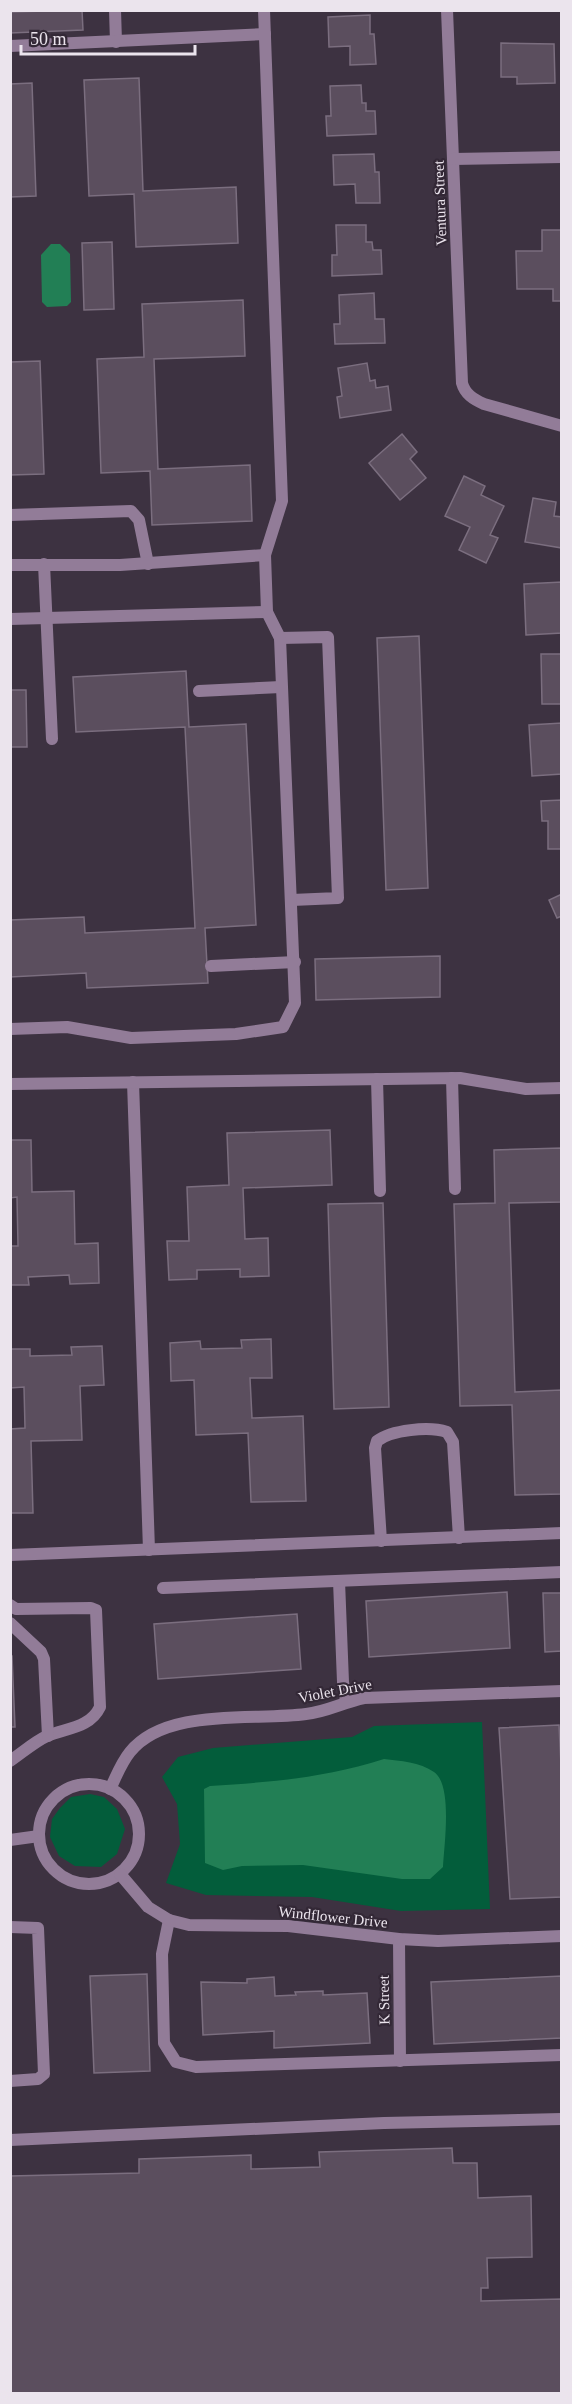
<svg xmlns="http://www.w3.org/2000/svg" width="572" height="2404" viewBox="0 0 572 2404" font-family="'Times New Roman',serif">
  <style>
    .green { fill: #035d3b }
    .water { fill: #227f55 }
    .building { fill: #5b4e5e; stroke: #7b6e7f; stroke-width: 1.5 }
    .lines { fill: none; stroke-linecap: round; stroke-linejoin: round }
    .lane { stroke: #927c98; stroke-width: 12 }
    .street { stroke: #927c98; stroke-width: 12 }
    .labels { text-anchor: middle; stroke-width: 4.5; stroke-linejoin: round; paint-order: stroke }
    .street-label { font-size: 15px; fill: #ebe4ed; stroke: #332836 }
  </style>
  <rect width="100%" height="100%" fill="#3d3241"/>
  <g class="green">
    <path d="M482,1722l8,187 -89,2 -89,-14 -106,-2 -40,-12 14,-39 -3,-40 -15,-27 16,-20 35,-9 139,-11 22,-11z"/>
    <path d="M90,1794l14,3 13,12 8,20 -8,25 -16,13 -26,-1 -16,-10 -9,-19 2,-18 8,-11 11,-11z"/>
  </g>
  <g class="water">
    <path d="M51,244h9l10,10 1,48 -4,4 -20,1 -5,-5 -1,-47z"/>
    <path d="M384,1759c16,2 36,3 50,13 19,13 10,73 9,95l-13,12h-28l-99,-14 -61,1 -19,4 -18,-7 -1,-74 6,-3c62,-4 114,-8 174,-27z"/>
  </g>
  <g class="building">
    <path d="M82,10l1,20 -73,3v-21z"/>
    <path d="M370,15v19h4l2,30 -26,1v-19l-21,1 -1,-30z"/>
    <path d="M501,43l53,1 1,39 -38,1v-7h-16z"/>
    <path d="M139,78l4,113 93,-4 2,56 -102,4 -2,-53 -45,2 -5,-116z"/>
    <path d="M32,83l4,113 -26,1v-113z"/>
    <path d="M361,85l1,18h4v8h9l1,23 -49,2 -1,-20h5l-1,-30z"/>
    <path d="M374,154l1,18h4l1,31h-24l-1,-19 -21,1 -1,-30z"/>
    <path d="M336,225h30v17h6l1,8h8l1,24 -50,2v-21h5z"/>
    <path d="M542,230h20v71h-9v-12h-36l-1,-38h26z"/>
    <path d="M112,242l2,67 -30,1 -2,-67z"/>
    <path d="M374,293l1,26h9l1,24 -50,1 -1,-20h6l-1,-29z"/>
    <path d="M243,300l2,56 -91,3 4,110 92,-4 2,56 -100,4 -2,-54 -49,2 -4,-114 47,-2 -2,-53z"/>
    <path d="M40,361l4,113 -34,1v-113z"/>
    <path d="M367,363l3,18 5,-1 1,8 12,-2 3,24 -51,8 -3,-21 5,-1 -4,-28z"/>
    <path d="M402,434l15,18 -7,7 16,19 -26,22 -31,-37z"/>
    <path d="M464,476l21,10 -4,9 23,11 -14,29 8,3 -12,25 -27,-13 11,-23 -25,-11z"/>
    <path d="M533,498l23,4 -2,14 8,1v31l-37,-6z"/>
    <path d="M562,582v51l-36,2 -2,-51z"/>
    <path d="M419,636l9,252 -42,2 -9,-252z"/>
    <path d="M541,654h21v50h-20z"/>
    <path d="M186,671l3,56 57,-3 10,201 -51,3 3,55 -121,5 -1,-15 -76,4v-57l74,-3 1,16 110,-5 -10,-201 -109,5 -3,-55z"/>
    <path d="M10,690h16l1,57h-17z"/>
    <path d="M562,723v51l-30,2 -3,-51z"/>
    <path d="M562,800v49h-14v-28h-6l-1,-20z"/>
    <path d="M562,894v22l-5,2 -8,-18z"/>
    <path d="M440,956v41l-124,3 -1,-41z"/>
    <path d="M330,1130l2,55 -89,3 2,51 23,-1 1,38 -29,1v-8l-43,1v9l-28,1 -2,-39h22l-2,-54 42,-2 -2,-52z"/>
    <path d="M10,1140h21l1,52 42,-1 1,53 23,-1 1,40 -29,1 -1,-9 -41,2 1,8h-19v-39h8l-1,-49 -7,1z"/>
    <path d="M562,1148v54l-53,1 6,189 47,-2v104l-47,1 -3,-90 -52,1 -6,-202 41,-1 -1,-53z"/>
    <path d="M383,1203l6,204 -55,2 -6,-205z"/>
    <path d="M271,1339l1,39h-22l2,40 51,-2 3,85 -55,1 -3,-69 -52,2 -2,-55 -23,1 -1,-38 30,-2 1,8 41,-1 -1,-8z"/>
    <path d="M102,1346l2,39 -24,1 2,54 -51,1 2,72h-23v-84l15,-1 -1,-41 -14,1v-39h20v7l42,-1 -1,-8z"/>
    <path d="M507,1592l3,56 -141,9 -3,-56z"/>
    <path d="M543,1593h19v58l-17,1z"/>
    <path d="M297,1614l4,55 -143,10 -4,-55z"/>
    <path d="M10,1656h2l3,71h-5z"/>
    <path d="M559,1725l3,60v112l-52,2 -11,-171z"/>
    <path d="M147,1974l3,97 -56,2 -4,-97z"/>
    <path d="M562,1976v62l-128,6 -3,-62z"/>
    <path d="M274,1977l1,19 21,-1 -1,-3 28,-1v4l44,-2 3,50 -96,5v-17l-71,4 -2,-53 46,1v-4z"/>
    <path d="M452,2148l1,15h24l1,35 53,-2 1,61 -45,1 1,30h-7v13l81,-2v95h-552v-218l129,-3v-14l112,-4v14l69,-2 -1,-15z"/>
  </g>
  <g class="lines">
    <g class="lane">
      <path d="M115,10l1,32"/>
      <path d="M10,46l255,-12"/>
      <path d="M10,515l121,-4 8,9 9,44"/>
      <path d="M44,564l8,175"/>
      <path d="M10,565h110l145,-10"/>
      <path d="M10,619l257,-7"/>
      <path d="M280,638l48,-1 10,261 -46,2"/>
      <path d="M199,691l82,-4"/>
      <path d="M211,966l84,-4"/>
      <path d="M10,1029l57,-2 64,11 105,-4 47,-7 12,-24 -15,-365 -13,-26 -2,-57 17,-54 -18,-491"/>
      <path d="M452,1078l3,111"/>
      <path d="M377,1079l3,112"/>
      <path d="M133,1082l16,468"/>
      <path d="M10,1084l450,-6 66,11 36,-1"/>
      <path d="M381,1541l-6,-93 2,-7c14,-11 52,-15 70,-9l6,10 6,96"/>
      <path d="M10,1555l552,-22"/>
      <path d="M339,1581l4,101 3,19"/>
      <path d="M163,1588l399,-16"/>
      <path d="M10,1605l6,4 75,-1 5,2 4,97c-10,21 -33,21 -53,29 -13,6 -25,17 -37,25"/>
      <path d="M10,1623l31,29 3,7 4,77"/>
      <path d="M169,1920l-7,34 2,89 12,19 20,5 366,-12"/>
      <path d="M10,1927l28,1 6,146 -6,5 -28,2"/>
      <path d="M10,2140l374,-17 178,-4"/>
    </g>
    <g class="street">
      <path d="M447,10l15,373c3,11 11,16 22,21l78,22"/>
      <path d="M453,159l109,-2"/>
      <circle cx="89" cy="1834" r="50"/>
      <path d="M110,1789c6,-12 11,-26 20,-37 36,-45 124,-31 176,-38 20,-2 38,-12 58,-16l198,-7"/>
      <path d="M10,1840l29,-4"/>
      <path d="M120,1874l28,33 21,13 20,5 99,1 111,13 39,2 124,-5"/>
      <path d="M399,1939l1,122"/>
    </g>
  </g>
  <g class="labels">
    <g class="street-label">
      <text transform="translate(440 203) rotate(-92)" y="5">Ventura Street</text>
      <text transform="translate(335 1691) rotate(-11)" y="5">Violet Drive</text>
      <text transform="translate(333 1917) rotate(6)" y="5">Windflower Drive</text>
      <text transform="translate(384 2000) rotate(-91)" y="5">K Street</text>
    </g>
  </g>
  <rect width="572" height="2404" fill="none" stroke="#ebe4ed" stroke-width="24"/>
  <path d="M21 45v9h174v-9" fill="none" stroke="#ebe4ed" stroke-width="3"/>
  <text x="30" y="45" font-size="18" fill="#ebe4ed" stroke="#332836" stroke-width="4.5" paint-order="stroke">50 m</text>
</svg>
